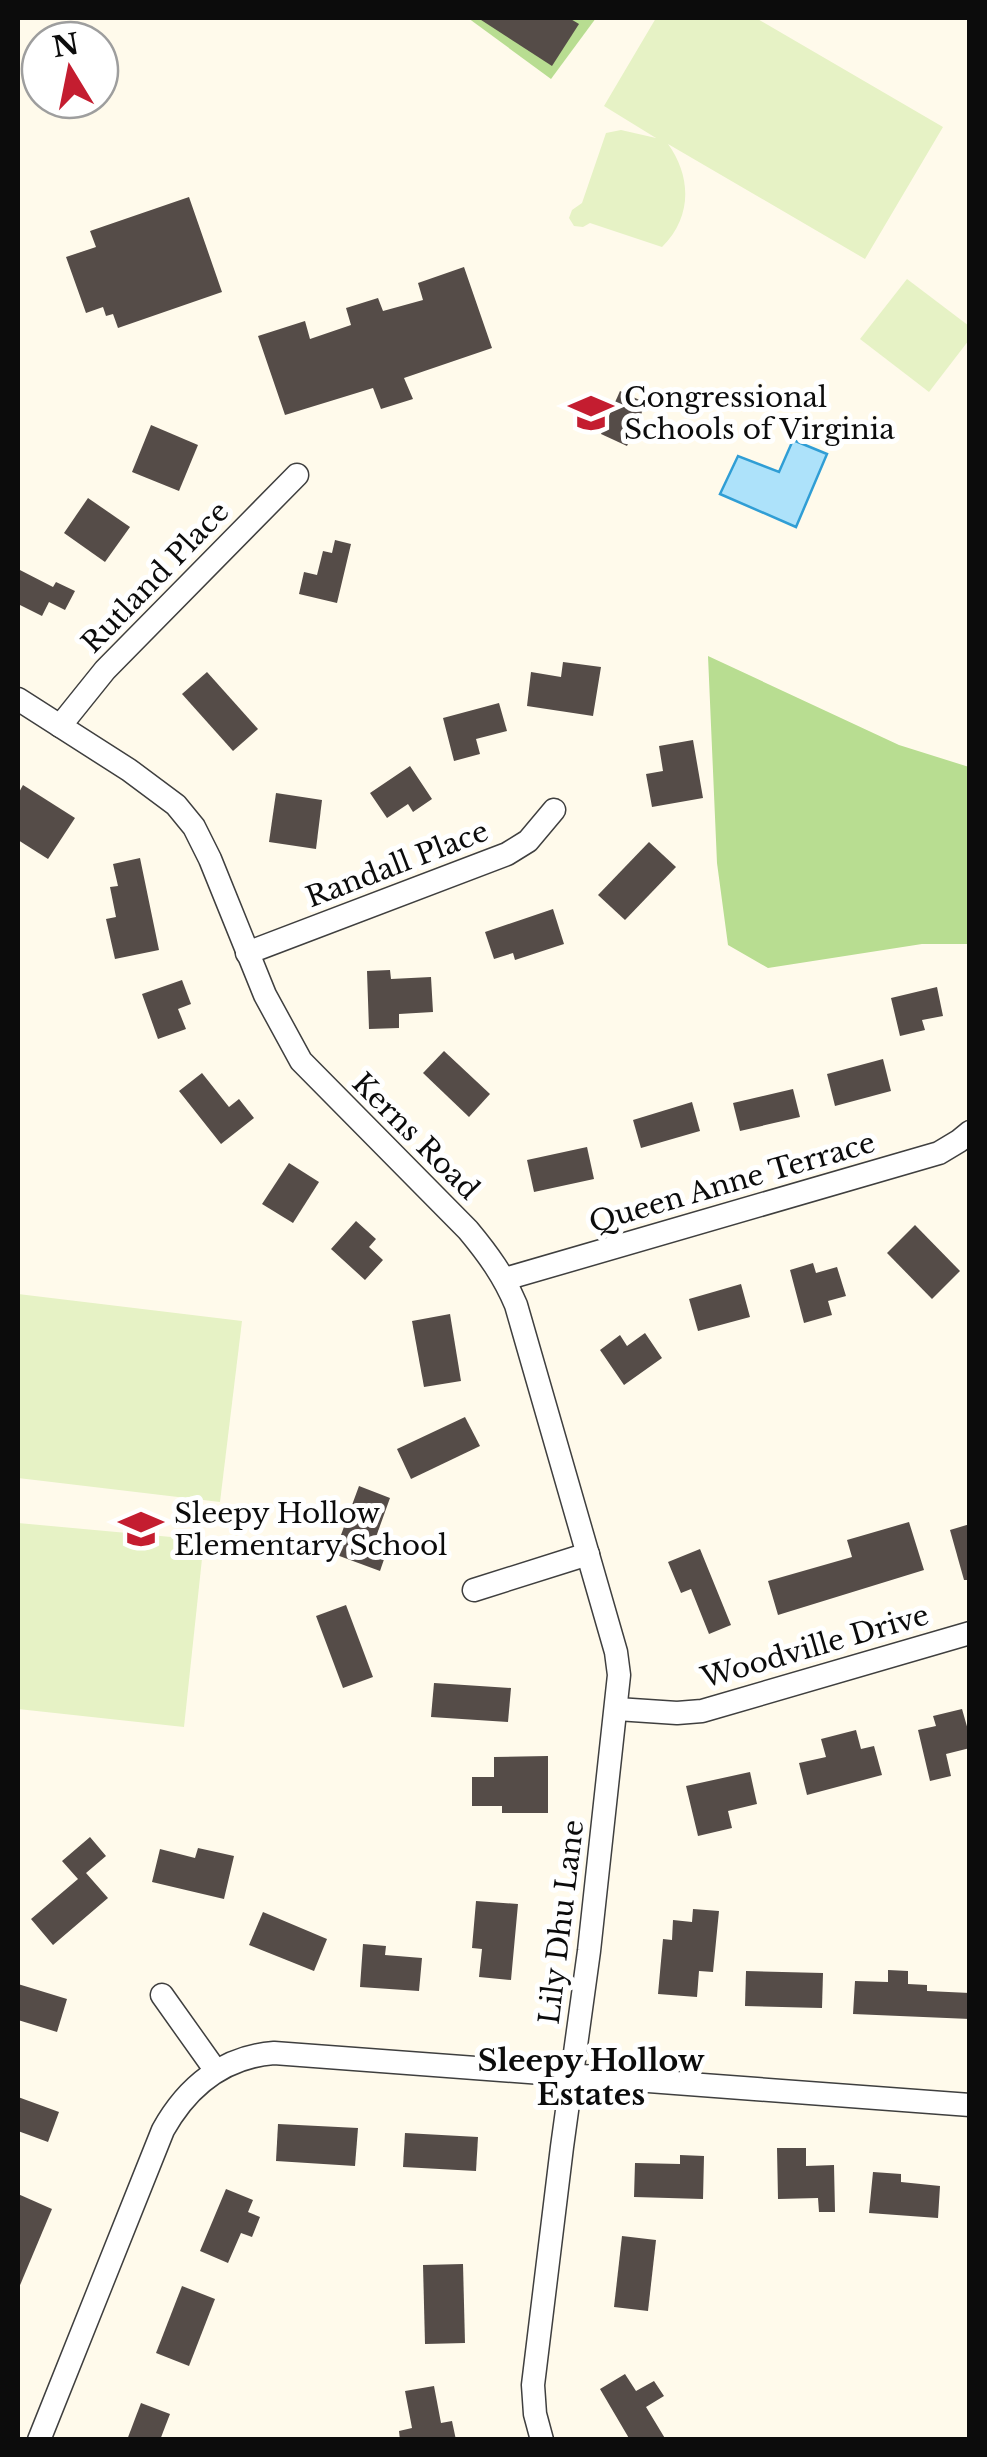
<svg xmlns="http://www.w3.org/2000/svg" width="987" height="2457" viewBox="0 0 987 2457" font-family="'Libre Baskerville',serif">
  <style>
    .forest { fill: #b8dd91 }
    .pitch { fill: #e6f2c5 }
    .water { fill: #ade2fa; stroke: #309ed5; stroke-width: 2.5 }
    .building { fill: #554c48 }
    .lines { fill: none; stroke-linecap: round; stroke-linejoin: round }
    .street-casing { stroke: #3f3f3f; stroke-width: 25 }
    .street { stroke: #fff; stroke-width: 22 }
    .labels { text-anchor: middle; stroke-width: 10; stroke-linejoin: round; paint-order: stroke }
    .poi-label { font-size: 28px; fill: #0c0c0c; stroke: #fff; text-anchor: start }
    .street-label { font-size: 28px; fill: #0c0c0c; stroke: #fff }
    .neighbourhood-label { font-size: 30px; font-weight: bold; fill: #0c0c0c; stroke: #fff }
  </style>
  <rect width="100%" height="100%" fill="#fffaeb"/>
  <g class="forest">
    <path d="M468,18h128l-45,61z"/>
    <path d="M708,656l191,89 70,22v177h-47l-154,24 -40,-23 -11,-82z"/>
  </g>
  <g class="pitch">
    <path d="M656,18h100l187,109 -78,132 -197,-115c23,32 25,72 -6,103l-72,-24 -7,4 -9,-1 -5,-8 3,-8 10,-7 24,-70 15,-3 35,8 -52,-32z"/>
    <path d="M907,279l62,47v14l-40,52 -69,-53z"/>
    <path d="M18,1294l224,27 -22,181 -202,-24z"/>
    <path d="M18,1523l186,17 -20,187 -166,-18z"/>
  </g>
  <path class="water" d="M793,440l34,14 -31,73 -76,-33 18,-38 41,16z"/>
  <g class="building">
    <path d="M478,18h91l10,6 -27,42z"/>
    <path d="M189,197l33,95 -104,36 -5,-14 -7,2 -3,-9 -17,6 -20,-56 30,-10 -6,-16z"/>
    <path d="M464,267l28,81 -88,30 9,21 -32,10 -8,-21 -88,27 -27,-79 47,-15 5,18 41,-14 -5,-17 32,-10 5,13 40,-11 -5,-17z"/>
    <path d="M620,391l26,12 -19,43 -26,-12z"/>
    <path d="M151,425l47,20 -19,46 -47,-19z"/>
    <path d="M88,498l42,29 -25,35 -41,-29z"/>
    <path d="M335,540l16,4 -14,59 -38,-9 5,-22 13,3 6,-24 9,2z"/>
    <path d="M18,569l35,18 3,-5 19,9 -10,19 -16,-8 -7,14 -24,-12z"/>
    <path d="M563,662l38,5 -8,49 -66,-10 4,-34 30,5z"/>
    <path d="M207,672l51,57 -25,22 -51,-57z"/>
    <path d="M499,703l8,28 -31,8 4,15 -26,7 -11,-43z"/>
    <path d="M693,740l10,58 -51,9 -6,-33 17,-3 -4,-25z"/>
    <path d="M410,766l22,33 -19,13 -5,-8 -21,14 -17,-25z"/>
    <path d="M23,785l52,33 -27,41 -30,-19v-46z"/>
    <path d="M276,793l46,7 -6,49 -47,-7z"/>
    <path d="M649,842l27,25 -51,53 -27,-25z"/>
    <path d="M140,858l19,92 -44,9 -9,-40 10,-2 -6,-30 8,-1 -5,-22z"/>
    <path d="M553,909l11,35 -49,16 -2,-7 -19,6 -9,-27z"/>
    <path d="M390,970l1,9 40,-2 2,35 -34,2v14l-30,1 -2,-58z"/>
    <path d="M182,980l9,24 -13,5 8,20 -28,10 -16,-45z"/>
    <path d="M937,987l6,29 -21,4 3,10 -25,6 -9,-38z"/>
    <path d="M444,1051l46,43 -21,23 -46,-44z"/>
    <path d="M883,1059l8,32 -56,15 -8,-32z"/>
    <path d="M202,1073l27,34 10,-8 15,19 -33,26 -42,-53z"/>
    <path d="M793,1089l7,28 -60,14 -7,-28z"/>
    <path d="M692,1102l8,29 -59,17 -8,-28z"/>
    <path d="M587,1147l7,32 -60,13 -7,-32z"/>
    <path d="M289,1163l30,19 -26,41 -31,-19z"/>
    <path d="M356,1221l20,18 -7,8 14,13 -18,20 -34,-31z"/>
    <path d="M915,1225l45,46 -28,28 -45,-46z"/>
    <path d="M813,1263l3,10 21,-6 9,29 -18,5 4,14 -28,8 -14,-53z"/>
    <path d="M741,1284l9,33 -52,14 -9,-32z"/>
    <path d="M450,1314l11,67 -37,6 -12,-66z"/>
    <path d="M645,1333l17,25 -38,27 -24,-35 20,-15 7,11z"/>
    <path d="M465,1417l15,29 -69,33 -14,-30z"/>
    <path d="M359,1486l31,12 -14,39 14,5 -10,29 -46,-17z"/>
    <path d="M909,1522l15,48 -146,45 -10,-34 84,-24 -5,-17z"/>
    <path d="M970,1524v56h-6l-14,-50z"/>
    <path d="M700,1549l31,76 -22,9 -18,-45 -10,4 -13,-31z"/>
    <path d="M346,1605l27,72 -30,11 -27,-72z"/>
    <path d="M434,1683l77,5 -3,34 -77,-5z"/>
    <path d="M962,1709l8,28v11l-24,6 5,22 -21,5 -12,-51 18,-4 -3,-10z"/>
    <path d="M856,1730l5,19 13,-3 8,29 -75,20 -8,-32 27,-6 -5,-18z"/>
    <path d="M548,1756v57h-46v-7h-30v-29h22v-20z"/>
    <path d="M750,1772l7,32 -29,7 4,17 -34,8 -12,-50z"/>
    <path d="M90,1837l16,19 -20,17 22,25 -55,47 -22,-26 47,-40 -16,-18z"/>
    <path d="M198,1848l36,8 -10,43 -72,-17 8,-33 35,9z"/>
    <path d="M476,1901l42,3 -7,76 -32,-3 3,-28 -10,-1z"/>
    <path d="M693,1909l26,2 -6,61 -14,-1 -2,26 -39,-3 5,-55 9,1 1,-20 19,2z"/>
    <path d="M263,1912l64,27 -13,32 -65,-26z"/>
    <path d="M363,1944l23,2 -1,9 37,3 -3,33 -59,-4z"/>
    <path d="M888,1970l20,1v13l19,1v6l43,2v26l-117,-5 2,-33 33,1z"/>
    <path d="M746,1971l77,2 -1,35 -77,-2z"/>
    <path d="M18,1984l49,15 -10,33 -39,-12z"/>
    <path d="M18,2097l41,15 -11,30 -30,-11z"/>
    <path d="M278,2124l80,4 -3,38 -79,-5z"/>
    <path d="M405,2133l73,4 -2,34 -73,-4z"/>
    <path d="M777,2148h29v18l28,-1 1,47h-16l-1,-14 -40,1z"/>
    <path d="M680,2155l24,1 -1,43 -69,-2 1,-34 45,1z"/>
    <path d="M873,2172l28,2v8l39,4 -2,32 -69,-5z"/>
    <path d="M226,2189l27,11 -5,12 12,5 -8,20 -11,-4 -13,30 -28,-12z"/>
    <path d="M18,2194l34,15 -34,81z"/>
    <path d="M622,2236l34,4 -8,71 -34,-4z"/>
    <path d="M463,2264l2,79 -40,1 -2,-79z"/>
    <path d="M182,2286l33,13 -26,67 -33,-13z"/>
    <path d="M625,2374l11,17 18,-10 10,15 -18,11 20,33h-36l-30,-51z"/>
    <path d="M434,2386l7,37 11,-2 4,19h-56l-1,-9 13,-3 -7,-37z"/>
    <path d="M141,2403l29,11 -10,26h-33z"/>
  </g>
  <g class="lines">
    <g class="street-casing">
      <g id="street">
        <path d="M18,699l111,71 47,35 18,22 16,32 55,136 36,66 167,169c20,24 36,46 48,75l100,347 3,23 -30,276 -27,196 -29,238 2,29 7,26"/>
        <path d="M60,726l45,-56 192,-195"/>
        <path d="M247,953l260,-99 21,-13 26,-31"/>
        <path d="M505,1279l434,-126 20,-12 11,-9"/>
        <path d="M474,1590l114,-36"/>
        <path d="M617,1709l60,4 25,-2 268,-78"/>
        <path d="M162,1995l54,76"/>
        <path d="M39,2440l124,-310c24,-43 60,-73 111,-77l696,52"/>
      </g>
    </g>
    <use href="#street" class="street"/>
  </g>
  <defs>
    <g id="school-bare" transform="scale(3.45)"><path d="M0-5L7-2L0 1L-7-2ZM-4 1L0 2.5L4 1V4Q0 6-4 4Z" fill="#c41d30" stroke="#fff" stroke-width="2.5" paint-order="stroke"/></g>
  </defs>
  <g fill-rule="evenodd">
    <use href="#school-bare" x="591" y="413"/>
    <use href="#school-bare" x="141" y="1529"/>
  </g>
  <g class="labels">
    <g class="poi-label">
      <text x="624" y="407">Congressional<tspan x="624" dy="32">Schools of Virginia</tspan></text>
      <text x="174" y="1523">Sleepy Hollow<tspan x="174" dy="32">Elementary School</tspan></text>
    </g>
    <g class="street-label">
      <text transform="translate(155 577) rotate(-46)" y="10">Rutland Place</text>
      <text transform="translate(397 864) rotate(-21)" y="10">Randall Place</text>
      <text transform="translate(416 1136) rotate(45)" y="10">Kerns Road</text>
      <text transform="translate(732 1182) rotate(-16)" y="10">Queen Anne Terrace</text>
      <text transform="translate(815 1646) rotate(-16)" y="10">Woodville Drive</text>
      <text transform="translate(561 1922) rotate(-83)" y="10">Lily Dhu Lane</text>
    </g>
    <g class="neighbourhood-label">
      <text x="591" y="2071">Sleepy Hollow<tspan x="591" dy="34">Estates</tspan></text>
    </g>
  </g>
  <rect width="987" height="2457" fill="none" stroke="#0c0c0c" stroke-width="40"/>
  <g transform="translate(70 70) rotate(350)"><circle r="48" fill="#ffffff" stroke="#9e9e9e" stroke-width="2.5"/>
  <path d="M0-8L18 38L0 25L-18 38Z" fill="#c41d30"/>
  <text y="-15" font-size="28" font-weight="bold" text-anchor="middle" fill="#0c0c0c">N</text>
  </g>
</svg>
